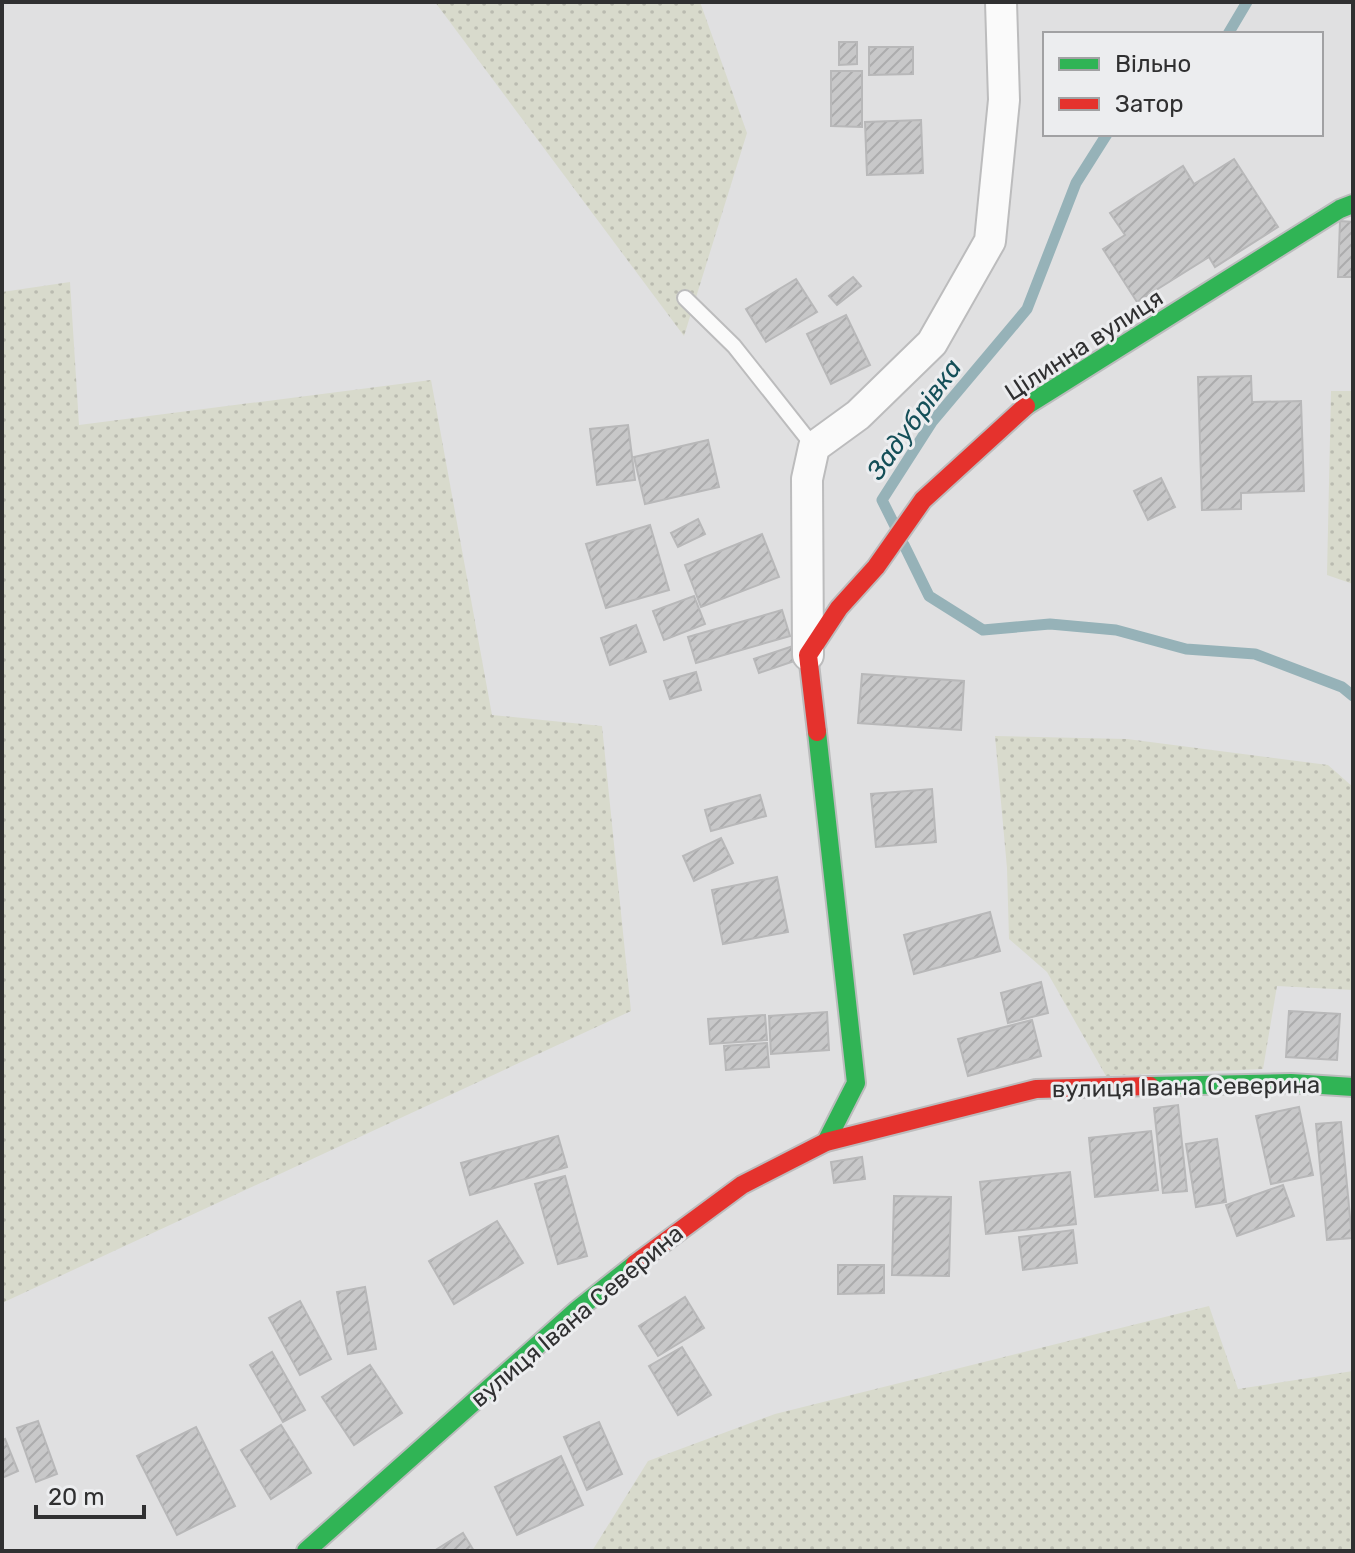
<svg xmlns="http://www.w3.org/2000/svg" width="1355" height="1553" viewBox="0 0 1355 1553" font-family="Rubik,sans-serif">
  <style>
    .grass { fill: url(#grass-dots) }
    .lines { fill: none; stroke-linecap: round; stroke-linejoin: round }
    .stream { stroke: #96b2b8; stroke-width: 11 }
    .building { fill: url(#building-hatch); stroke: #b8b8b9; stroke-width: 2 }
    .lane-casing { stroke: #bcbcbd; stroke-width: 18 }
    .street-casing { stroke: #bcbcbd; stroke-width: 34 }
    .fast-casing { stroke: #bcbcbd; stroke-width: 22 }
    .jam-casing { stroke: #bcbcbd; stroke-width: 22 }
    .lane { stroke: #fafafa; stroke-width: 14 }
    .street { stroke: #fafafa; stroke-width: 30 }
    .fast { stroke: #30b455; stroke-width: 18 }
    .jam { stroke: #e5322d; stroke-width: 18 }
    .labels { text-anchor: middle; stroke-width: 6; stroke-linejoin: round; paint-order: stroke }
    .street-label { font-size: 24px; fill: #303031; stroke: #ecedef }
    .water-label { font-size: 26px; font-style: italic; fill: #144f58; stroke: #ecedef }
  </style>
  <defs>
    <pattern id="grass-dots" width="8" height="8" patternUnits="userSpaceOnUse" patternTransform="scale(2)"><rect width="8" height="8" fill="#d8dacc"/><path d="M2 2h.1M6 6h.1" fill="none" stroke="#babbb0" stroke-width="1.8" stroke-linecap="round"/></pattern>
    <pattern id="building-hatch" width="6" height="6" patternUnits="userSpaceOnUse" patternTransform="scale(2)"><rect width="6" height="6" fill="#c8c8c9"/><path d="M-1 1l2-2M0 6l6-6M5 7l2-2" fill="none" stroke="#acacad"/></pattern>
  </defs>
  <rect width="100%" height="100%" fill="#e0e0e1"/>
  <g class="grass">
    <path d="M435,2h265l47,131 -63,203z"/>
    <path d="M70,282l9,143 352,-45 61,335 110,11 29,285 -629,292v-1011z"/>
    <path d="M1331,391h22v193l-26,-9z"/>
    <path d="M995,736l132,3 201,26 25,22v203l-76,-4 -14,83 -157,7 -59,-104 -38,-33 -2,-71z"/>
    <path d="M1209,1306l29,83 115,-18v180h-761l56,-90 127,-47z"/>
  </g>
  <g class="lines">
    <g class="stream">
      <path d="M1228,34l19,-32"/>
      <path d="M895,526l-13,-26 50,-78 95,-113 49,-126 31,-49"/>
      <path d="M904,545l25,51 54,34 67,-6 66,6 70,19 69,5 87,33 11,9"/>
    </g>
  </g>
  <g class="building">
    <path d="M839,42h18v22l-18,1z"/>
    <path d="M869,47h44v27l-44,1z"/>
    <path d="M831,71h31v56l-31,-1z"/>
    <path d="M921,120l2,53 -56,2 -2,-53z"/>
    <path d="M1234,159l44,68 -63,40 -6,-10 -72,45 -34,-53 22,-14 -15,-22 73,-47 11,18z"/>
    <path d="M1340,221l13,1v55h-15z"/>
    <path d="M853,277l8,9 -24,19 -8,-9z"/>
    <path d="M796,279l21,33 -51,30 -20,-33z"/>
    <path d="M846,315l24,50 -39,19 -24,-50z"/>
    <path d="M1251,376l1,26 49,-1 3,90 -63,2v16l-39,1 -4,-133z"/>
    <path d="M628,425l7,55 -38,5 -7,-56z"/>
    <path d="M708,440l11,47 -74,17 -11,-47z"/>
    <path d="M1161,478l14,29 -27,13 -14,-29z"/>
    <path d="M698,519l7,15 -27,13 -7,-14z"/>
    <path d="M650,525l19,65 -63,18 -20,-64z"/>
    <path d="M762,534l17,43 -78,30 -16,-42z"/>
    <path d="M694,596l11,28 -41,16 -11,-29z"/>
    <path d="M782,610l8,26 -94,27 -8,-26z"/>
    <path d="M636,625l10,27 -36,13 -9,-27z"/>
    <path d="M796,645l4,14 -41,14 -5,-14z"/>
    <path d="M696,672l5,18 -31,9 -6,-18z"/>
    <path d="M862,674l102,7 -3,49 -103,-7z"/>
    <path d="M932,789l4,53 -60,5 -5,-53z"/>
    <path d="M760,795l6,21 -55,15 -6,-21z"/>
    <path d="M721,838l12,25 -39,18 -11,-25z"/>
    <path d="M777,877l11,55 -65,12 -11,-54z"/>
    <path d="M990,912l10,39 -86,23 -10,-39z"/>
    <path d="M1041,982l7,31 -40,10 -7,-30z"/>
    <path d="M1289,1011l51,3 -3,46 -51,-3z"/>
    <path d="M827,1012l2,38 -58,4 -2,-38z"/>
    <path d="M765,1015l2,25 -57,4 -2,-25z"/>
    <path d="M1032,1020l9,36 -73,20 -10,-37z"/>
    <path d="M767,1043l2,24 -43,3 -2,-24z"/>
    <path d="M1178,1105l9,86 -24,2 -9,-85z"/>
    <path d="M1299,1107l14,68 -42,9 -15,-68z"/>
    <path d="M1341,1122l11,116 -25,2 -11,-116z"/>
    <path d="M1151,1131l7,59 -63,7 -6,-59z"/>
    <path d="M558,1136l9,31 -97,28 -9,-32z"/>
    <path d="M1217,1139l9,63 -30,5 -10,-63z"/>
    <path d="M862,1157l3,22 -31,4 -3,-21z"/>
    <path d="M1070,1172l6,52 -90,10 -6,-52z"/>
    <path d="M565,1176l22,80 -29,8 -23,-80z"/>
    <path d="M1283,1185l11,31 -57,20 -11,-31z"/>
    <path d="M894,1196l57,1 -2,79 -57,-1z"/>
    <path d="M497,1221l26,42 -69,41 -25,-43z"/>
    <path d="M1073,1230l4,33 -54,7 -4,-33z"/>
    <path d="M838,1265h46v28l-46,1z"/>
    <path d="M365,1287l11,62 -28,5 -11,-62z"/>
    <path d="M685,1297l19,31 -46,28 -19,-30z"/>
    <path d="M300,1301l31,58 -31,16 -31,-57z"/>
    <path d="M682,1347l29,48 -33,20 -29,-49z"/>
    <path d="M272,1352l33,58 -22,12 -33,-57z"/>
    <path d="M370,1365l32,48 -48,32 -32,-48z"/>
    <path d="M38,1421l19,53 -21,8 -19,-54z"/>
    <path d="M599,1422l23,52 -35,16 -23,-53z"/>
    <path d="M281,1425l30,48 -40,26 -30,-49z"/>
    <path d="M196,1427l39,79 -58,29 -40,-79z"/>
    <path d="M5,1439l13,32 -16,7v-37z"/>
    <path d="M561,1456l22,49 -66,30 -22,-48z"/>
    <path d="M463,1533l11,18h-40z"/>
  </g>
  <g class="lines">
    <g class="lane-casing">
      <path id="lane" d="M685,298l49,48 80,101"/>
    </g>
    <g class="street-casing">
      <path id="street" d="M808,655l-1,-176 7,-32 44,-32 74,-72 58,-102 14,-141 -3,-98"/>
    </g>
    <g class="fast-casing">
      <g id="fast">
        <path d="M1026,406l314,-197 13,-5"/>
        <path d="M817,732l39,351 -30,59"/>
        <path d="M1150,1086l141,-3 62,4"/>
        <path d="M306,1551l271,-241 58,-46"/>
      </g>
    </g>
    <g class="jam-casing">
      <g id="jam">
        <path d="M817,732l-9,-77 31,-47 37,-41 47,-67 103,-94"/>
        <path d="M635,1264l107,-79 84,-43 210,-53 114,-3"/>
      </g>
    </g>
    <use href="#lane" class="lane"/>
    <use href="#street" class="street"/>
    <use href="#fast" class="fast"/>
    <use href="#jam" class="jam"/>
  </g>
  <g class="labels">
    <g class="street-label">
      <text transform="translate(1084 345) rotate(-33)" y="8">Цілинна вулиця</text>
      <text transform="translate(1186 1087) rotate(-1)" y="8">вулиця Івана Северина</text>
      <text transform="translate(577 1316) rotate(-40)" y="8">вулиця Івана Северина</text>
    </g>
    <g class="water-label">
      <text transform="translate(914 419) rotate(-54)" y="9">Задубрівка</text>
    </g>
  </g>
  <rect width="1355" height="1553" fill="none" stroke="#303031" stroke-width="8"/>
  <rect x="1043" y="32" width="280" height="104" fill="#ecedef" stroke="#a1a1a3" stroke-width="2"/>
  <rect x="1059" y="58" width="40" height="12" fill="#30b455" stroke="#a1a1a3" stroke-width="2"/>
  <text x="1115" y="72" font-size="24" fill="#303031">Вільно</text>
  <rect x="1059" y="98" width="40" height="12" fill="#e5322d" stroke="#a1a1a3" stroke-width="2"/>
  <text x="1115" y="112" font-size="24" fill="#303031">Затор</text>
  <path d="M36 1505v12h108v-12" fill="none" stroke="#303031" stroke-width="4"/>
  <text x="48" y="1505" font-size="24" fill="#303031" stroke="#ecedef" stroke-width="6" paint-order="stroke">20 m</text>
</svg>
